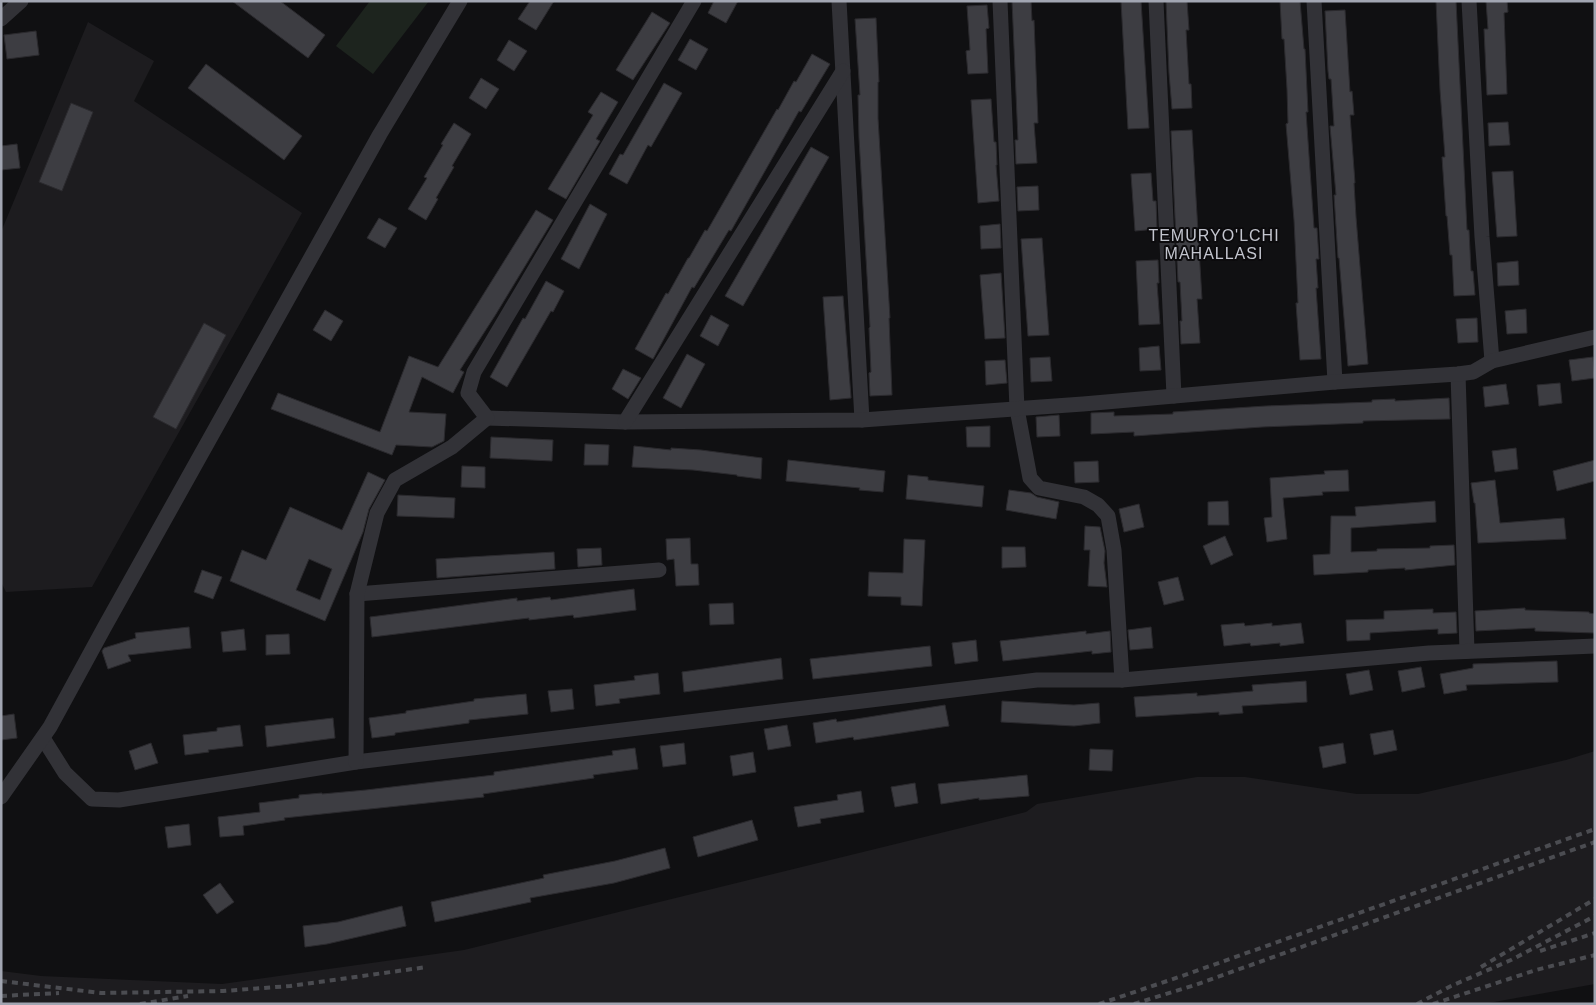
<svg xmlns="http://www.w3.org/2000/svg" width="1596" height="1005" viewBox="0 0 1596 1005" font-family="Arial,sans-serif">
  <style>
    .built { fill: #1d1c1f }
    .green { fill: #1d241e }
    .building { fill: #3d3d42; stroke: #2b2a2e; fill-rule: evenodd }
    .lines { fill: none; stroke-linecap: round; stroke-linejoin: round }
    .minor { stroke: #323237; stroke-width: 15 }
    .rail { stroke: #4b4c51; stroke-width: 4; stroke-dasharray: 6 5; stroke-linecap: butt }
    .labels { text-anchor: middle; stroke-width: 4; stroke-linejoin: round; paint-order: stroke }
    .neighbourhood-label { font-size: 16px; letter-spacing: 1px; fill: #c3c5ce; stroke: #0c0b0d }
  </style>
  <rect width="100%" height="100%" fill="#101012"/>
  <g class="built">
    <path d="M88,22l66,39 -20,40 168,112 -210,374 -86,5 -5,-10v-350z"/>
    <path d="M1595,751v233l-112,20h-1482v-33l40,5 181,8 242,-34 562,-138 11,-8 160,-27h48l112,17h61l148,-34z"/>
  </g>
  <path class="green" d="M370,1h59l-56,73 -37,-28z"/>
  <g class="building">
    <path d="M232,1h48l45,34 -17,23z"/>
    <path d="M530,1h24l-18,29 -18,-11z"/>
    <path d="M714,1h24l-12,22 -18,-10z"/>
    <path d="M1012,1h19l1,20 2,-1 4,103h-4l3,40 -21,1 -1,-24h3z"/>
    <path d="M1121,1h20l8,127 -21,1z"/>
    <path d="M1166,1h21l2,29h-3l3,54h2l1,24 -20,1 -3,-36z"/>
    <path d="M1280,1h20l4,48h1l3,63h-2l8,116h3l2,31h-3l2,29h-2l5,71 -21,1 -4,-57h2l-4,-83 -8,-96 2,-1 -1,-34 -3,-50h-2z"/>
    <path d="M1436,1h20l11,229h2l2,41h2l2,24 -21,1 -2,-41h-2l-3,-39h-1l-4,-59h3l-5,-67z"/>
    <path d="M1486,1h21l1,11 -4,1 3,81 -20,1 -3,-66h4z"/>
    <path d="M987,5l2,23 -3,1 2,44 -20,1 -2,-23 4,-1 -3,-44z"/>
    <path d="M1345,10l5,82 2,-1 2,24h-4l5,68h-1l2,34 12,147 -20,2 -9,-108h-1l-4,-63h2l-6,-69h4l-3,-47h-2l-1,-8 -3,-60z"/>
    <path d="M652,12l18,11 -37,57 -17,-10z"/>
    <path d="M876,18l3,64h-1v36l12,200h-1l3,77 -22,1 -1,-23 2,-1 -2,-44 1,-1 -11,-189 -1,-43h2l-5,-76z"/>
    <path d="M36,31l3,24 -32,4 -3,-24z"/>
    <path d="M690,39l18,10 -12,21 -18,-10z"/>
    <path d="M509,40l18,11 -13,20 -17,-11z"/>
    <path d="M812,54l18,10 -29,48 -2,-1 -68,120 -2,-1 -35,58 -2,-1 -39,72 -18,-10 31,-56 2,1 20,-36h1l16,-28 2,1 70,-122 1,1 16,-29 2,1z"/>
    <path d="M206,64l96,72 -18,24 -96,-72z"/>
    <path d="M481,78l18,11 -13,20 -17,-11z"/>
    <path d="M664,83l18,10 -31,54 -3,-2 -21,39 -18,-10 11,-20 3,1z"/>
    <path d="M601,92l17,10 -22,37 4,2 -34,58 -18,-10 45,-74 -5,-3z"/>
    <path d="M991,99l3,43h2l1,23h-1l3,36 -21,2 -7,-103z"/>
    <path d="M71,103l22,9 -31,79 -23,-9z"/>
    <path d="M1508,122l2,23 -21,1 -1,-23z"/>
    <path d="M454,123l17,11 -19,32 2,1 -18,31 2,1 -12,21 -18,-11 19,-31 -3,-1 19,-32 -2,-1z"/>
    <path d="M1192,130l10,169h-5l3,44 -19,1 -1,-23h2l-2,-39h-2l-7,-151z"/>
    <path d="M17,144l3,24 -19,2v-24z"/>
    <path d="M811,147l18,10 -86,149 -18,-10z"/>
    <path d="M1513,171l4,65 -20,1 -5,-65z"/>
    <path d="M1151,173l2,28h3l1,28 -22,2 -4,-57z"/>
    <path d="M1038,186l1,24 -21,1 -1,-24z"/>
    <path d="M590,204l17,10 -28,55 -18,-10z"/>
    <path d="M536,210l17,10 -57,94 -36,56 4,2 -11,21 -31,-16 -13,35 37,2 -2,27 -12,6 -36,-2 -4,10 -121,-46 7,-16 102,39 29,-76 29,11z"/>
    <path d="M379,218l18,10 -12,20 -18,-10z"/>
    <path d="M1000,224l1,24 -20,1 -1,-23z"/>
    <path d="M1042,238l7,97 -21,1 -7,-97z"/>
    <path d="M1158,260l1,23h-2l3,41 -21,1 -3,-64z"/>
    <path d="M1518,261l1,24 -21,1 -1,-23z"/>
    <path d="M1001,273l4,65 -20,1 -5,-64z"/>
    <path d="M546,281l18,10 -11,21 -2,-1 -44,76 -17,-10 33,-59 2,1z"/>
    <path d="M843,296l8,101v1l-21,2 -7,-103z"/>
    <path d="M1526,309l1,24 -20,1 -2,-23z"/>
    <path d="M325,310l18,11 -12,20 -18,-11z"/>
    <path d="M711,315l18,10 -11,21 -18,-10z"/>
    <path d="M1477,318l1,24 -20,1 -2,-24z"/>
    <path d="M204,323l22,12 -50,94 -23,-12z"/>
    <path d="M1159,346l2,24 -21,1 -1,-23z"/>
    <path d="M687,354l18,10 -24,44 -18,-10z"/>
    <path d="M1050,357l2,24 -21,1 -1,-24z"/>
    <path d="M1593,357l2,21 -23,3 -3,-21z"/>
    <path d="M1005,360l2,23 -21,2 -1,-24z"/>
    <path d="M623,369l18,9 -13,21 -16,-10z"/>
    <path d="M1560,383l2,20 -23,3 -2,-21z"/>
    <path d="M1506,384l3,20 -24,3 -2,-20z"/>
    <path d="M1449,398l1,21 -87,2v2l-101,4 -128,9v-4l-43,2v-21l23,-1v4l59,-2v-2l93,-6 106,-4v-2l23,-1v2z"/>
    <path d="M1059,415l1,21 -23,1 -1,-20z"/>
    <path d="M990,426v21h-23l-1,-20z"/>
    <path d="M491,437l62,3 -1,21 -62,-3z"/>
    <path d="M585,444l24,1 -1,20h-24z"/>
    <path d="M634,446l37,4v-2l30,2 61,8 -1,21 -24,-3v-1l-44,-5 -61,-3z"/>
    <path d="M1516,448l2,21 -23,3 -3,-21z"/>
    <path d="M788,460l97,11 -2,21 -24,-2 1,-2 -74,-7z"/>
    <path d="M1595,460v21l-38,10 -4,-20z"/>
    <path d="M1098,461l1,21 -24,1 -1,-21z"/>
    <path d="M462,466l23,1v21l-24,-1z"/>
    <path d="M1348,470l1,21 -27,1 1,3 -40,3 4,41 -20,3 -3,-24 8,-1 -2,-39 55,-4 -1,-3z"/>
    <path d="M368,472l17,8 -16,29 -6,23 -38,89 -95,-40 12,-31 24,10 24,-53 52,23zM309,559l23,10 -12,31 -24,-10z"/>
    <path d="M908,475l20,2v3l56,6 -2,21 -76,-8z"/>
    <path d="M1495,480l5,43 64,-5 2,21 -88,4 -3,-40h-1l-3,-20z"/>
    <path d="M1009,490l22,3 6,4 22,5 -3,17 -50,-9z"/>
    <path d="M398,495l57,3 -1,20 -57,-2z"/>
    <path d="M1228,501l1,24h-21v-23z"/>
    <path d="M1435,501l1,21 -85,6v24l26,-1v-2l53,-1v-2l24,-1 1,20 -50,5v-2l-37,2v2l-54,3 -1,-20 17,-1 1,-38h25l-1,-9z"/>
    <path d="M1139,504l5,23 -20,5 -5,-23z"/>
    <path d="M1085,526l15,1 5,24 -1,12 3,24 -19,-1 2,-36h-6z"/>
    <path d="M1225,536l8,19 -22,10 -8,-19z"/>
    <path d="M690,538l1,26h7l1,21 -23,1 -2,-27 -7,1 -1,-21z"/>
    <path d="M904,539l21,1 -3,66 -21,-1v-8l-33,-1 1,-24 34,1z"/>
    <path d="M1002,547h23l1,20 -24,1z"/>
    <path d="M601,548l1,17 -24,2 -1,-18z"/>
    <path d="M554,552l1,17 -118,9 -1,-19z"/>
    <path d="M202,570l20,7 -9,22 -19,-7z"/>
    <path d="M1178,577l6,23 -20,5 -6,-23z"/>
    <path d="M634,589l2,21 -62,8 -1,-3 -44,5v-2l-157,19 -2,-20 147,-19v3l33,-4 1,3z"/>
    <path d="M733,603l1,21 -24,1 -1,-21z"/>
    <path d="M1525,608v2l64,2v1l6,1v19l-60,-2v-3l-59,3 -1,-20z"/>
    <path d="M1433,609v4l23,-1 1,21 -19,1v-5l-68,4v7l-23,1 -1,-21 38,-1v-8z"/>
    <path d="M1244,623l1,3 27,-3v3l29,-3 3,20 -24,3v-3l-29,3 -1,-3 -26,3 -3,-21z"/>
    <path d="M189,627l2,21 -63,7 3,6 -23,8 -6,-18 2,-3 32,-10 -1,-5z"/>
    <path d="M1151,627l2,21 -23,2 -2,-20z"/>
    <path d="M244,629l2,21 -23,2 -2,-20z"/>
    <path d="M1086,631v3l24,-3 1,21 -19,2v-3l-89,10 -3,-20z"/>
    <path d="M289,634l1,20 -24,1v-20z"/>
    <path d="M976,640l2,21 -23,3 -3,-21z"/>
    <path d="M930,646l2,20 -119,13 -3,-20z"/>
    <path d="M781,658l2,21 -99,13 -2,-20z"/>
    <path d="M1557,661l1,21 -92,3 1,5 -23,4 -4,-20 33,-6v-4z"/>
    <path d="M1421,667l4,20 -23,5 -4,-21z"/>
    <path d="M1369,670l4,20 -23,5 -4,-21z"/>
    <path d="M658,673l2,21 -41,5 1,4 -24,3 -2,-21 41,-5 -1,-4z"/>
    <path d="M1306,681l1,21 -65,4 1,7 -24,2v-3l-83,5 -2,-20 63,-4v3l56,-5 -1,-6z"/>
    <path d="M572,689l2,20 -23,3 -3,-21z"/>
    <path d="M526,694l2,20 -59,6v3l-74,10v2l-23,3 -3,-20 37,-5v-2l68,-10v-2z"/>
    <path d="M1002,701l72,4 25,-2 1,20 -26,3 -73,-4z"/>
    <path d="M945,705l4,21 -95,14 -1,-3 -37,6 -3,-20 23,-4 1,3z"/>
    <path d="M14,714l3,24 -16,2v-24z"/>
    <path d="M333,718l2,20 -68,9 -2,-21z"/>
    <path d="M240,725l3,21 -35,4 1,2 -24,3 -2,-20 34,-4v-3z"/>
    <path d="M787,725l4,21 -23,4 -4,-21z"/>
    <path d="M1393,730l4,20 -23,5 -4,-21z"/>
    <path d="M151,743l7,20 -23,7 -6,-19z"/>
    <path d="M684,743l2,21 -23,3 -3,-21z"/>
    <path d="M1343,743l3,20 -23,5 -4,-21z"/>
    <path d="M635,748l3,21 -45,6 1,3 -111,16 1,3 -200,21 1,2 -42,6 1,9 -24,2 -2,-20 42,-5 -1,-9 40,-5v-3l23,-2v1l44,-4 128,-15v-3l119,-17 -1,-4z"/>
    <path d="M1090,749l23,1 -1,21 -23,-1z"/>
    <path d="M753,752l3,20 -23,4 -3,-20z"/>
    <path d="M1027,775l2,21 -50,4v-2l-38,6 -3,-20z"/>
    <path d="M915,783l3,20 -23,4 -4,-20z"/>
    <path d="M861,791l3,21 -44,7 1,4 -23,4 -4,-20 44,-7 -1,-5z"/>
    <path d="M752,820l6,20 -60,17 -5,-20z"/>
    <path d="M189,824l2,21 -23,3 -3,-21z"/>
    <path d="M665,848l5,20 -56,15 -84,15 1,4 -96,20 -4,-20 113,-24 -1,-3 72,-14z"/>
    <path d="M220,883l14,19 -17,12 -14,-19z"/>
    <path d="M402,906l4,20 -79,18 -22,3 -2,-21 35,-4z"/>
  </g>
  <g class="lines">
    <g class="minor">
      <path d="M839,1l23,419"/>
      <path d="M1000,1l17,408 13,69 9,10 45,9 14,8 10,11 6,34 8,130"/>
      <path d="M1156,1l18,395"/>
      <path d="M1314,1l21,381"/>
      <path d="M1469,1l13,236 10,124"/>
      <path d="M1,19l20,-18"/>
      <path d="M1458,374l9,277"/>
      <path d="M487,418l138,4 237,-2 221,-16 252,-22 123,-8 15,-2 19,-11 103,-24"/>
      <path d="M625,422l218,-351"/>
      <path d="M357,594l302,-24"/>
      <path d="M43,738l22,35 27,26 27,1 237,-38 681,-82h85l307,-27 166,-7"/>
      <path d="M356,762l1,-168 20,-81 18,-33 57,-33 35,-29 -19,-25 6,-21 220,-371"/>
      <path d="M1,797l49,-70 54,-99 276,-494 80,-133"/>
    </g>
    <g class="rail">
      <path d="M1540,951l55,-18"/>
      <path d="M1481,967l114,-68"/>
      <path d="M1,981l100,12 122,-2 67,-5 137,-19"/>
      <path d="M1,996l58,-3"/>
      <path d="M140,1004l48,-8"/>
      <path d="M1099,1004l83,-28 413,-147"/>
      <path d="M1134,1004l61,-19 400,-143"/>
      <path d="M1417,1004l34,-18 60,-26 84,-44"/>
      <path d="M1433,1004l103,-34 59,-15"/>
    </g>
  </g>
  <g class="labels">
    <g class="neighbourhood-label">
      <text x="1214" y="241">TEMURYO'LCHI<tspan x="1214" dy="18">MAHALLASI</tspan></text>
    </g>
  </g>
  <rect width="1596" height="1005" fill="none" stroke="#a2a6b2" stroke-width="5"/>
</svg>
